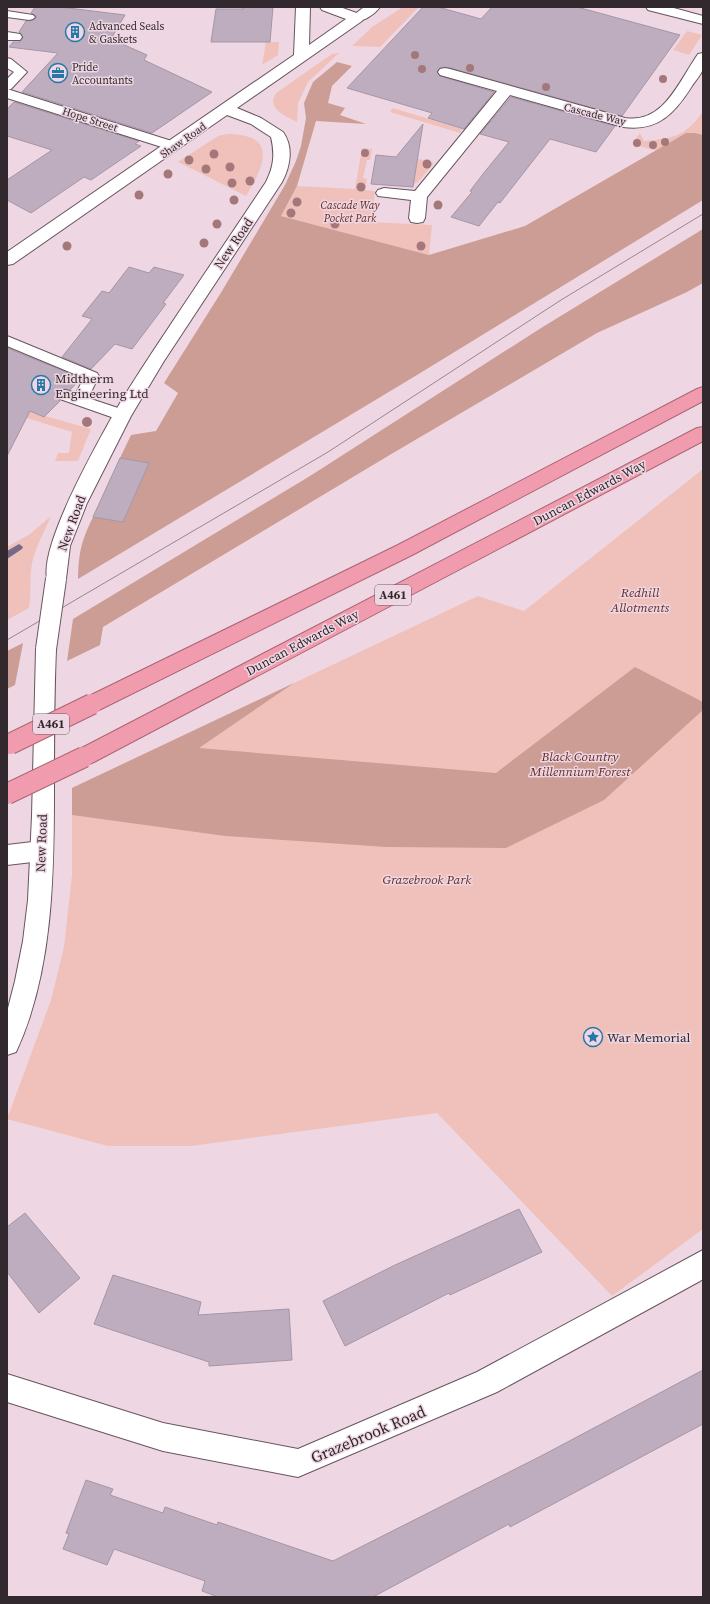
<svg xmlns="http://www.w3.org/2000/svg" width="710" height="1604" viewBox="0 0 710 1604" font-family="'Source Serif 4',serif">
  <style>
    .green { fill: #f0c1ba }
    .forest { fill: #cc9d95 }
    .lines { fill: none; stroke-linecap: round; stroke-linejoin: round }
    .stream { fill: #786a86; fill-rule: evenodd }
    .building { fill: #bdadbe; stroke: #a595a5 }
    .service-casing { stroke: #67545e; stroke-width: 2 }
    .minor-casing { stroke: #67545e; stroke-width: 2 }
    .tertiary-casing { stroke: #67545e; stroke-width: 2 }
    .trunk-casing { stroke: #ab6473; stroke-width: 2 }
    .service { fill: #fff; fill-rule: evenodd }
    .minor { fill: #fff; fill-rule: evenodd }
    .tertiary { fill: #fff; fill-rule: evenodd }
    .trunk { fill: #f09cae; fill-rule: evenodd }
    .tram { stroke: #96868f; stroke-width: 1 }
    .tertiary-bridge-casing { stroke: #67545e; stroke-width: 22; stroke-linecap: butt }
    .trunk-bridge-casing { stroke: #ab6473; stroke-width: 22; stroke-linecap: butt }
    .tertiary-bridge { stroke: #fff; stroke-width: 20 }
    .trunk-bridge { stroke: #f09cae; stroke-width: 20 }
    .tree { fill: #a4787a }
    .labels { text-anchor: middle; stroke-width: 3; stroke-linejoin: round; paint-order: stroke }
    .far-poi-label { font-size: 11px; fill: #31292d; stroke: #eed7e3; text-anchor: start }
    .far-street-label { font-size: 11px; fill: #31292d; stroke: #eed7e3 }
    .far-park-label { font-size: 11px; font-style: italic; fill: #672b24; stroke: #eed7e3 }
    .shield { fill: #eed7e3; stroke: #6a5d64; stroke-width: 1 }
    .shield-label { font-size: 12px; font-weight: bold; fill: #31292d }
    .street-label { font-size: 13px; fill: #31292d; stroke: #eed7e3 }
    .poi-label { font-size: 13px; fill: #31292d; stroke: #eed7e3; text-anchor: start }
    .park-label { font-size: 13px; font-style: italic; fill: #672b24; stroke: #eed7e3 }
    .near-street-label { font-size: 16px; fill: #31292d; stroke: #eed7e3 }
  </style>
  <rect width="100%" height="100%" fill="#eed7e3"/>
  <g class="green">
    <path d="M403,7h16l-39,40 -28,-1 20,-19z"/>
    <path d="M687,31l15,4 -13,20 -16,-5z"/>
    <path d="M266,42h13l-1,13 -16,10z"/>
    <path d="M339,53l-31,29 -10,21 -1,19c-11,-6 -31,-13 -21,-29l56,-39z"/>
    <path d="M393,108l69,21 -2,4 -70,-21z"/>
    <path d="M703,111v24c-19,-5 -31,6 -46,16l-25,-7 8,-11 4,8c29,-3 42,-4 59,-30z"/>
    <path d="M227,134c51,0 38,31 19,62l-68,-34 40,-26z"/>
    <path d="M362,148l10,1 -2,11h-3l-4,18 4,1 -2,11 10,1 -4,31 61,3 -3,30 -148,-39 16,-30 58,3z"/>
    <path d="M415,158l19,5 -16,19 -6,3z"/>
    <path d="M7,405l84,24 -13,32h-23l3,-8h11l3,-21 -65,-20z"/>
    <path d="M703,469v760l-91,67 -175,-183 -246,33h-83l-101,-27 44,-119 13,-53 8,-72v-87l406,-192 46,15z"/>
    <path d="M51,516c-7,17 -18,35 -20,54 -1,12 0,25 -2,38l-22,12v-73l23,-13z"/>
  </g>
  <g class="forest">
    <path d="M337,62l15,4 -20,20 -4,17 17,5 -5,7 26,9 -50,-3 -19,65 -16,30 148,39 96,-29 161,-93h9l8,2v65l-286,175 -339,204c1,-28 3,-37 15,-62l30,5 26,-59 -29,-5 11,-23 25,-4 22,-38 -14,-10 58,-92 63,-106 11,-24 5,-15 5,-28 -2,-15 9,-21z"/>
    <path d="M703,229v54l-16,9 -90,41 -209,123 -285,171 -3,18 -33,16 6,-42 237,-143 231,-148z"/>
    <path d="M23,643l-8,42 -8,4v-38z"/>
    <path d="M635,667l68,35v8l-99,90 -98,48 -120,-1 -161,-11 -153,-21v-27l222,-105 -95,65 297,25z"/>
  </g>
  <g class="lines">
    <path class="stream" d="M19,544l4,3 -1,2 -15,10v-8z"/>
  </g>
  <g class="building">
    <path d="M35,7h25l65,8 -14,24 36,16 -3,5 68,32 -60,41 -130,-41 36,-39 -49,-6 4,-5h7l3,-4 -2,-5 -2,-1 7,-11 7,-1 3,-2v-2l-5,-3z"/>
    <path d="M243,7h30l-3,35h-59l5,-33h27z"/>
    <path d="M423,7h15l43,12 11,-12h85l103,28 -58,81 -172,-48h-10l-3,3 3,5 54,16 -30,37 -36,-11 4,-5 -85,-25z"/>
    <path d="M511,97l104,29 -19,26 -46,-13 -50,64 -2,-1 -19,24 -28,-9 21,-25 -2,-1 13,-17 26,-32 -29,-8z"/>
    <path d="M14,102l125,39 -4,3 6,2 -50,34 -7,-3 -53,36 -24,-13v-20l45,-30 -45,-14v-27z"/>
    <path d="M423,124l-10,63 -42,-3 5,-29 20,2z"/>
    <path d="M129,267l20,6 5,-6 30,8 -21,28 3,1 -34,45 -17,-5 -24,25 -29,-12 30,-38 -10,-3 20,-25 7,2z"/>
    <path d="M7,348l74,30 -11,12 -5,-1 -6,1 -2,6 3,5 -16,16 -14,-6 -23,45z"/>
    <path d="M120,458l29,5 -26,59 -30,-5z"/>
    <path d="M519,1209l23,43 -92,43 -1,-2 -104,53 -22,-45 72,-36z"/>
    <path d="M25,1213l55,65 -41,35 -32,-41v-45z"/>
    <path d="M113,1275l88,27 -3,13 91,-6 3,51 -83,6v-4l-115,-38z"/>
    <path d="M703,1370v54l-193,103 -1,-3 -136,73h-155l-16,-6 3,-10 -91,-32 -7,16 -44,-16 6,-15 -3,-1 20,-53 27,9 -3,6 53,18 2,-6 52,18 1,-3 115,39 210,-106z"/>
  </g>
  <g class="lines">
    <g class="service-casing">
      <g id="service">
        <path d="M7,11l26,4 2,2 -2,2 -4,1 -22,-3z"/>
        <path d="M7,32l13,2 2,3 -2,3h-13z"/>
        <path d="M7,58l4,1 16,13 -16,17 -4,1v-11l7,-7 -7,-4z"/>
        <path d="M7,336l90,37 2,3 -11,22 39,13 2,4 -2,4 -5,1 -5,-1 -57,-20 -2,-4 2,-4 5,-1 11,3 8,-15 -77,-32z"/>
      </g>
    </g>
    <g class="minor-casing">
      <g id="minor">
        <path d="M364,7h16c-6,8 -18,16 -28,14l-2,-3z"/>
        <path d="M646,7h24l33,9v8l-55,-14z"/>
        <path d="M703,53c0,4 1,10 0,15 -1,6 -8,13 -11,18 -17,27 -34,46 -69,41l-113,-32 -83,102 -2,21 -2,4 -6,1 -6,-1 -2,-4 2,-18 -33,-4 -2,-3 2,-3 6,-2 31,3 82,-100 -57,-16 -2,-3 2,-3 5,-1 5,1 175,49c39,6 54,-37 73,-64z"/>
        <path d="M7,89l171,54 3,3 -3,3 -5,2 -5,-2 -161,-51z"/>
        <path d="M41,841l8,3 3,7 -3,7 -8,3 -34,4v-20z"/>
        <path d="M703,1250v29l-3,2 -203,111 -199,85 -135,-26 -156,-49v-28l156,49 135,26 179,-77z"/>
      </g>
    </g>
    <g class="tertiary-casing">
      <g id="tertiary">
        <path d="M296,7h14l-1,38 37,-26 -24,-9 -2,-3h20l22,8 2,3 -2,3 -125,87 24,10 22,14c11,15 7,35 -1,50l-118,179 -33,55 -44,87 -17,43 -4,33 -3,5 -7,2 -7,-2c-16,-28 48,-140 64,-169 19,-33 41,-65 62,-97 30,-45 61,-91 91,-136 8,-16 9,-28 5,-45l-20,-13 -24,-9 -214,149 -6,1v-13l287,-197z"/>
        <path d="M46,641l7,2 3,6c-2,47 -2,93 -2,140 0,86 -1,184 -38,263l-9,3v-43l8,-31 8,-40 5,-41 4,-84 4,-167 3,-6z"/>
      </g>
    </g>
    <g class="trunk-casing">
      <g id="trunk">
        <path d="M703,387v14l-291,154 -313,155 -7,2 -7,-2 -4,-6 4,-6 313,-153 299,-156z"/>
        <path d="M703,427v14l-611,322 -8,3 -8,-3 -3,-6 3,-6 621,-323z"/>
      </g>
    </g>
    <use href="#service" class="service"/>
    <use href="#minor" class="minor"/>
    <use href="#tertiary" class="tertiary"/>
    <use href="#trunk" class="trunk"/>
    <path class="tram" d="M7,640l321,-188 233,-152 142,-86"/>
    <g class="tertiary-bridge-casing">
      <path id="tertiary-bridge" d="M46,649l10,-70"/>
    </g>
    <g class="trunk-bridge-casing">
      <g id="trunk-bridge">
        <path d="M10,744l82,-40"/>
        <path d="M7,794l77,-37"/>
      </g>
    </g>
    <use href="#tertiary-bridge" class="tertiary-bridge"/>
    <use href="#trunk-bridge" class="trunk-bridge"/>
  </g>
  <g class="tree">
    <circle cx="415" cy="55" r="4"/>
    <circle cx="470" cy="68" r="4"/>
    <circle cx="422" cy="69" r="4"/>
    <circle cx="663" cy="79" r="4"/>
    <circle cx="546" cy="87" r="4"/>
    <circle cx="665" cy="142" r="4"/>
    <circle cx="637" cy="143" r="4"/>
    <circle cx="653" cy="145" r="4"/>
    <circle cx="365" cy="153" r="4"/>
    <circle cx="214" cy="154" r="4.5"/>
    <circle cx="189" cy="160" r="4.5"/>
    <circle cx="427" cy="164" r="4.5"/>
    <circle cx="230" cy="167" r="4.5"/>
    <circle cx="206" cy="169" r="4.5"/>
    <circle cx="168" cy="174" r="4.5"/>
    <circle cx="250" cy="181" r="4.5"/>
    <circle cx="232" cy="183" r="4.5"/>
    <circle cx="361" cy="187" r="4.5"/>
    <circle cx="139" cy="195" r="4.5"/>
    <circle cx="234" cy="200" r="4.5"/>
    <circle cx="297" cy="202" r="4.5"/>
    <circle cx="438" cy="205" r="4.5"/>
    <circle cx="291" cy="213" r="4.5"/>
    <circle cx="217" cy="224" r="4.5"/>
    <circle cx="335" cy="224" r="4.5"/>
    <circle cx="204" cy="243" r="4.5"/>
    <circle cx="67" cy="246" r="4.5"/>
    <circle cx="421" cy="246" r="4.5"/>
    <circle cx="87" cy="422" r="5"/>
  </g>
  <defs>
    <g id="building-ring" transform="scale(1)"><circle r="9.5" fill="#eed7e3" stroke="#2778a9" stroke-width="1.5"/><path d="M-4-6H4V6H1V3H-1V6H-4ZM-2.5-4.3h1.7v1.8h-1.7ZM.8-4.3h1.7v1.8H.8ZM-2.5-1h1.7V.8h-1.7ZM.8-1h1.7V.8H.8Z" fill="#2778a9"/></g>
    <g id="office-ring" transform="scale(1)"><circle r="9.5" fill="#eed7e3" stroke="#2778a9" stroke-width="1.5"/><path d="M-6-3h4V-5.5h4V-3h4V5H-6ZM-1-4.5V-3h2v-1.5ZM-6 0V1H6V0Z" fill="#2778a9"/></g>
    <g id="sight-ring" transform="scale(1)"><circle r="9.5" fill="#eed7e3" stroke="#2778a9" stroke-width="1.5"/><path d="M0-6L1.8-2.2L6-1.7L2.9 1.2L3.7 5.4L0 3.3L-3.7 5.4L-2.9 1.2L-6-1.7L-1.8-2.2Z" fill="#2778a9"/></g>
  </defs>
  <g fill-rule="evenodd">
    <use href="#building-ring" x="75" y="32"/>
    <use href="#office-ring" x="58" y="73"/>
    <use href="#building-ring" x="41" y="385"/>
    <use href="#sight-ring" x="593" y="1037"/>
  </g>
  <g class="labels">
    <g class="far-poi-label">
      <text x="89" y="30">Advanced Seals<tspan x="89" dy="13">&amp; Gaskets</tspan></text>
      <text x="72" y="71">Pride<tspan x="72" dy="13">Accountants</tspan></text>
    </g>
    <g class="far-street-label">
      <text transform="translate(595 114) rotate(14)" y="4">Cascade Way</text>
      <text transform="translate(90 119) rotate(18)" y="4">Hope Street</text>
      <text transform="translate(183 140) rotate(-35)" y="4">Shaw Road</text>
    </g>
    <g class="far-park-label">
      <text x="350" y="209">Cascade Way<tspan x="350" dy="13">Pocket Park</tspan></text>
    </g>
    <g class="shield">
      <rect x="375" y="585" width="36" height="20" rx="3"/>
      <rect x="33" y="714" width="36" height="20" rx="3"/>
    </g>
    <g class="shield-label">
      <text x="393" y="599">A461</text>
      <text x="51" y="728">A461</text>
    </g>
    <g class="street-label">
      <text transform="translate(233 243) rotate(-56)" y="5">New Road</text>
      <text transform="translate(589 492) rotate(-28)" y="5">Duncan Edwards Way</text>
      <text transform="translate(71 523) rotate(-70)" y="5">New Road</text>
      <text transform="translate(302 642) rotate(-28)" y="5">Duncan Edwards Way</text>
      <text transform="translate(41 843) rotate(-88)" y="5">New Road</text>
    </g>
    <g class="poi-label">
      <text x="55" y="383">Midtherm<tspan x="55" dy="15">Engineering Ltd</tspan></text>
      <text x="607" y="1042">War Memorial</text>
    </g>
    <g class="park-label">
      <text x="640" y="597">Redhill<tspan x="640" dy="15">Allotments</tspan></text>
      <text x="580" y="761">Black Country<tspan x="580" dy="15">Millennium Forest</tspan></text>
      <text x="427" y="884">Grazebrook Park</text>
    </g>
    <g class="near-street-label">
      <text transform="translate(368 1434) rotate(-23)" y="6">Grazebrook Road</text>
    </g>
  </g>
  <rect width="710" height="1604" fill="none" stroke="#31292d" stroke-width="16"/>
</svg>
